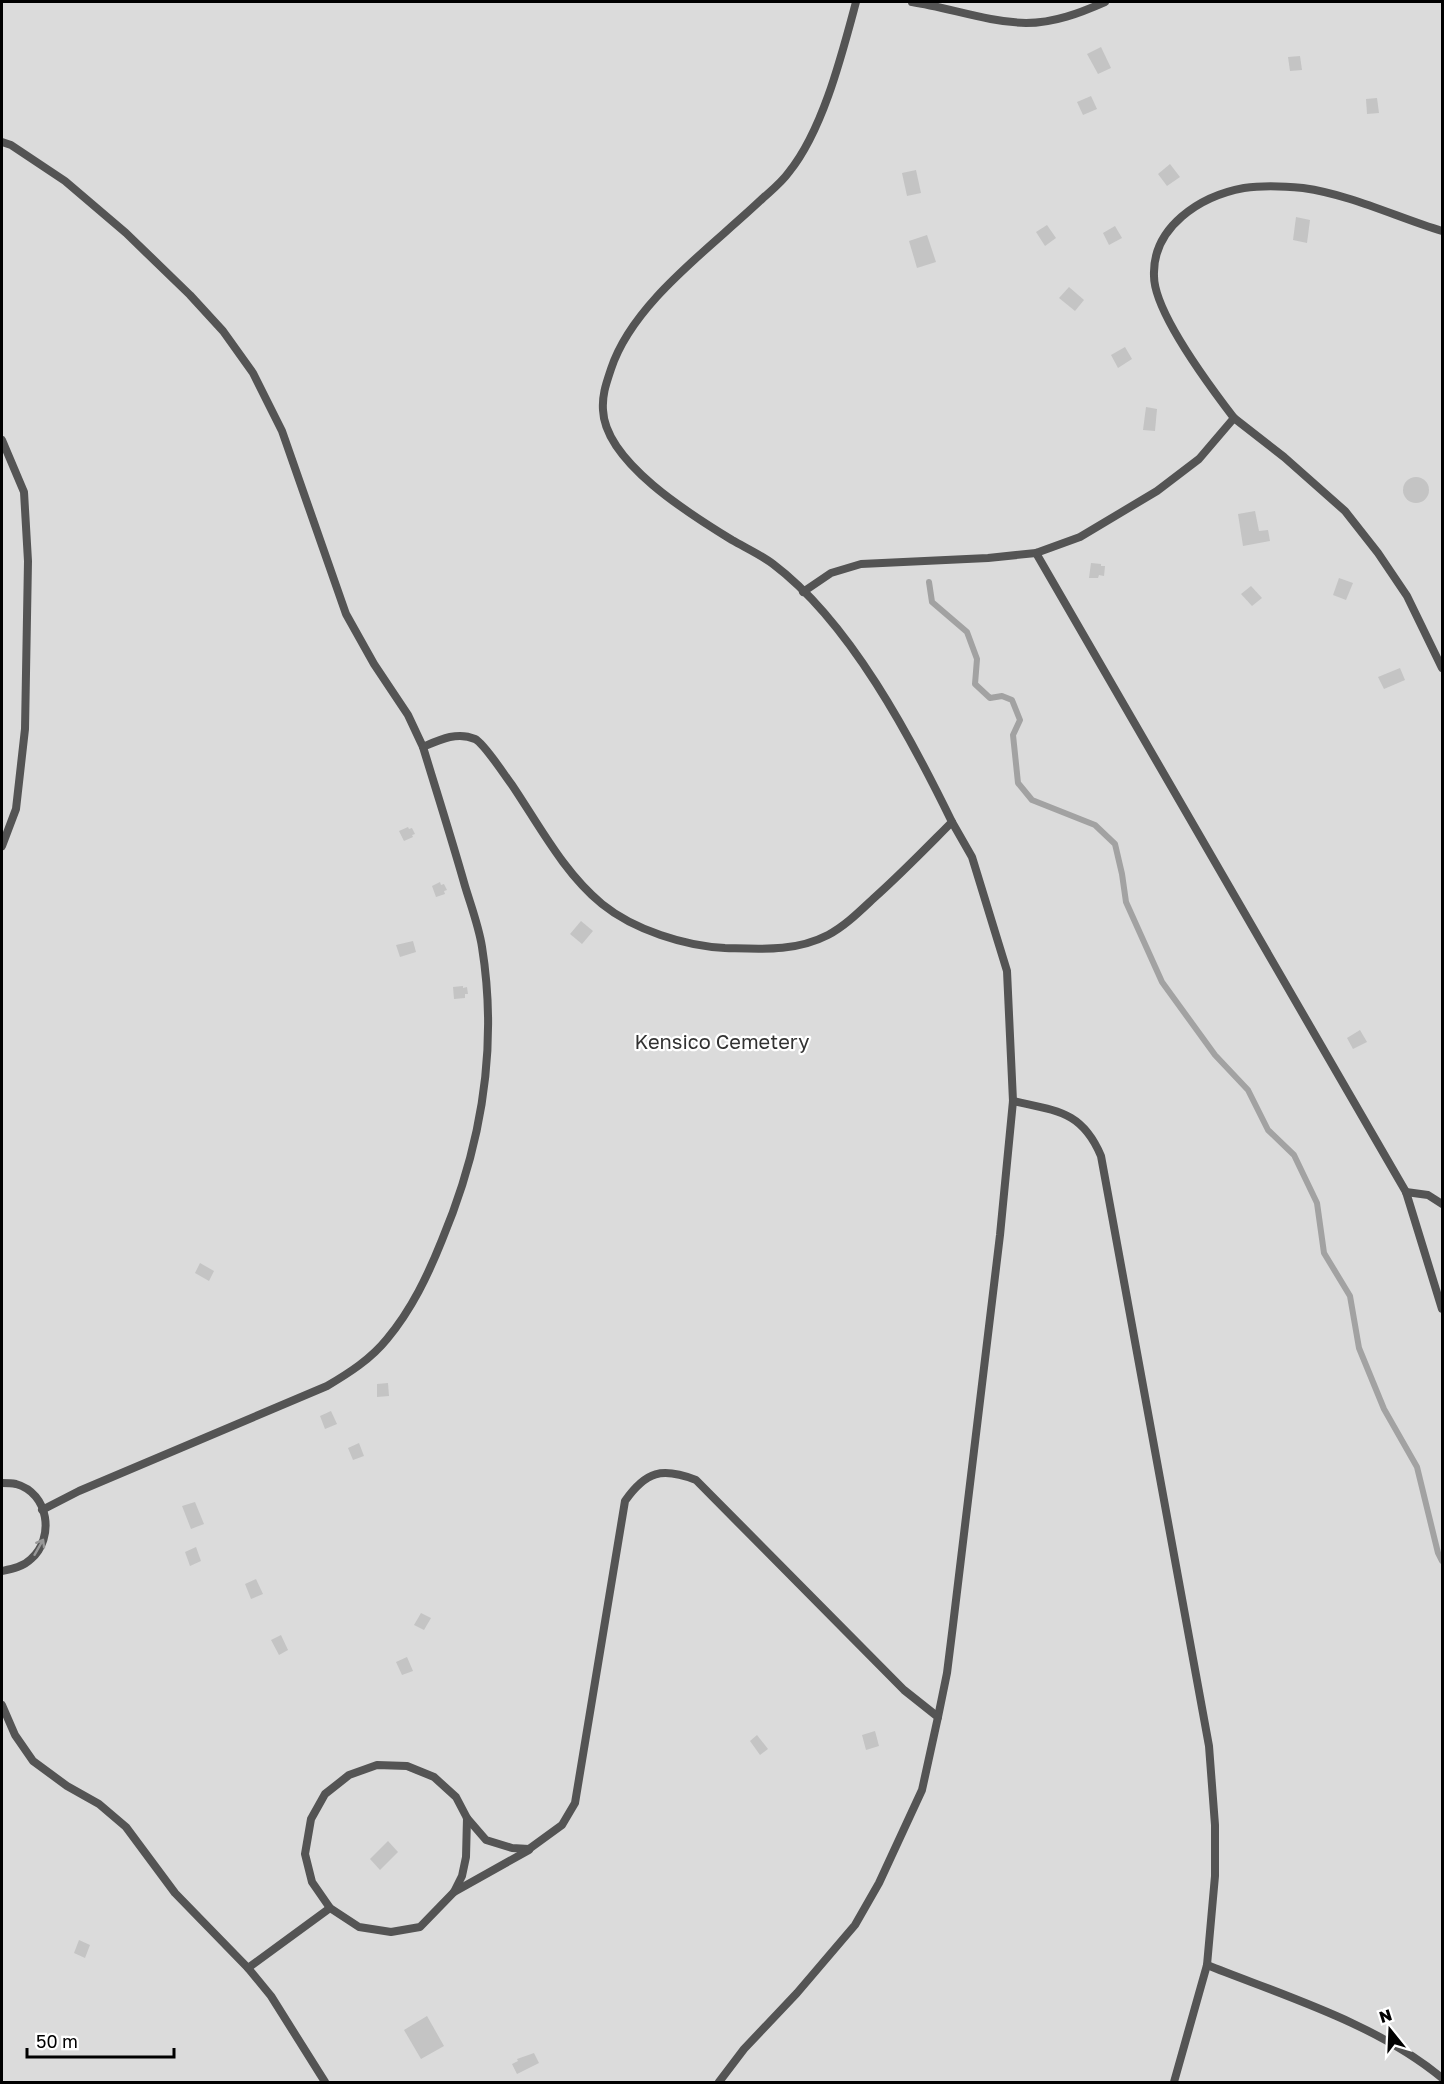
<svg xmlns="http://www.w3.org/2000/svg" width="1444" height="2084" viewBox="0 0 1444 2084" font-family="'Golos Text',sans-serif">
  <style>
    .green { fill: #dbdbdb }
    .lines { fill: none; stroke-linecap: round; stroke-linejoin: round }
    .stream { stroke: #a2a2a2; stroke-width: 6 }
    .building { fill: #c4c4c4 }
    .lane { stroke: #545454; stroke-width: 8 }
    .oneway { stroke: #989898 }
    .labels { text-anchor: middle; stroke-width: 4.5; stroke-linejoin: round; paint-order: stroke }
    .park-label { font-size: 20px; fill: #323232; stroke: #fff }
  </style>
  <rect width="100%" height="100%" fill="#fff"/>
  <rect class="green" x="2" y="2" width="1440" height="2080"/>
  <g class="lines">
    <path class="stream" d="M929,582l3,20 35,30 10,27 -2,25 15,14 12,-2 10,4 8,20 -7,15 5,48 14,17 63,25 20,19 7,30 4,28 36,80 53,73 33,35 20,40 26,25 23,48 7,50 26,43 9,52 25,61 33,58 21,86 4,8"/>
  </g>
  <g class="building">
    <path d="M1101,47l10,21 -13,6 -11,-20z"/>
    <path d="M1300,56l2,14 -12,1 -2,-14z"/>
    <path d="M1091,96l6,13 -14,6 -6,-13z"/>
    <path d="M1377,98l2,15 -12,1 -1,-15z"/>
    <path d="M1170,164l10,13 -13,9 -9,-12z"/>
    <path d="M916,170l5,23 -14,3 -5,-23z"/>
    <path d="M1296,217l14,3 -3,23 -14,-3z"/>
    <path d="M1047,225l9,13 -11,8 -9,-14z"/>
    <path d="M1115,226l7,12 -13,7 -6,-12z"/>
    <path d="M927,235l9,27 -19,6 -8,-27z"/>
    <path d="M1069,287l15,13 -9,11 -16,-13z"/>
    <path d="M1125,347l7,12 -14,9 -7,-13z"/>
    <path d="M1146,407l11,2 -2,22 -12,-1z"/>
    <circle cx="1416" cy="490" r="13"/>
    <path d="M1255,511l4,20 9,-1 2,11 -27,5 -5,-32z"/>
    <path d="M1091,563l10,1v2h4l-1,10 -5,-1 -1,3h-9z"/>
    <path d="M1339,578l14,5 -7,17 -13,-5z"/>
    <path d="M1251,586l11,12 -10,8 -11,-12z"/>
    <path d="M1400,668l5,12 -21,9 -6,-12z"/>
    <path d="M408,827l1,2 3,-1 3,6 -3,1 1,2 -9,4 -5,-10z"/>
    <path d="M440,882l1,3 3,-1 3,6 -3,1 1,3 -9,3 -4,-11z"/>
    <path d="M581,921l12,10 -11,13 -12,-10z"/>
    <path d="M413,941l3,11 -16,5 -4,-12z"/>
    <path d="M463,986v2l4,-1 1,7h-3v4l-11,1 -1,-12z"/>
    <path d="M1360,1030l7,12 -14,7 -6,-11z"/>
    <path d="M200,1263l14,8 -5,10 -14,-8z"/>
    <path d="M388,1383l1,13 -12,1v-13z"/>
    <path d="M331,1411l6,13 -12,5 -5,-13z"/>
    <path d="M359,1443l5,13 -11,4 -5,-12z"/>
    <path d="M195,1502l9,22 -13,5 -9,-23z"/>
    <path d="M196,1547l5,14 -11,5 -5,-14z"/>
    <path d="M256,1579l7,15 -12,5 -6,-15z"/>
    <path d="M421,1613l10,5 -7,12 -10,-5z"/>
    <path d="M281,1635l7,15 -9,5 -8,-15z"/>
    <path d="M407,1657l6,14 -11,4 -6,-13z"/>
    <path d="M875,1731l4,15 -13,4 -4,-15z"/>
    <path d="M757,1735l11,14 -8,6 -10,-14z"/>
    <path d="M388,1841l10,11 -18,18 -10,-11z"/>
    <path d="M79,1940l11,5 -5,13 -11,-5z"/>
    <path d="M427,2016l17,30 -23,13 -17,-29z"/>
    <path d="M534,2053l5,10 -22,11 -5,-10 6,-3 -1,-2z"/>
  </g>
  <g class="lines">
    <g class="lane">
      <path d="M912,2c38,6 76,20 114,21 28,0 54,-10 79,-21"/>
      <path d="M2,142l9,3 54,36 61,52 64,62 33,36 30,42 29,58 64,183 28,50 34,51 15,32"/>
      <path d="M1234,418c-23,-30 -80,-106 -80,-142 -2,-49 46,-80 90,-88 19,-3 40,-2 59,0 49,7 93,29 139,43"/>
      <path d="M2,440l22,52 4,69 -3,168 -9,80 -14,37"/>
      <path d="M1036,553l370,639 36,117"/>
      <path d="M803,592l28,-19 30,-9 127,-6 48,-5 44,-16 77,-46 42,-32 35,-41 50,39 61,54 33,42 29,43 35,72"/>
      <path d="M1013,1101c44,10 69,10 88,55l108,590 6,79v51l-8,89 -33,117"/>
      <path d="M1406,1192l22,3 14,9"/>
      <path d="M2,1483c4,0 9,0 14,1 33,9 39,54 15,75 -8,8 -19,10 -29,12"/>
      <path d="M42,1510l37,-19 248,-105c22,-13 44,-27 60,-47 25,-30 41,-64 55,-99 39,-93 56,-193 40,-293 -3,-20 -11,-41 -17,-61 -13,-46 -28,-93 -42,-139 16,-7 34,-16 52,-8 9,4 30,37 37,46 27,40 52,88 90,119 32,26 83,42 123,44 36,1 70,4 103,-13 17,-9 31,-23 46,-37 27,-24 52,-50 78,-76 -41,-84 -102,-200 -179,-258 -12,-9 -27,-16 -41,-24 -41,-25 -127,-78 -129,-130 -1,-15 3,-26 8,-41 22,-67 101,-122 152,-171 9,-8 19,-16 26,-26 34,-42 53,-118 67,-170"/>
      <path d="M2,1705l13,30 18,26 34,25 32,18 27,23 49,66 73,75 23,28 54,86"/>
      <path d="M938,1717l9,-44 6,-48 47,-390 13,-134 -6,-130 -35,-114 -20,-35"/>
      <path d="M377,1765l30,1 27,11 22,20 11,21 -1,39 -4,19 -8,16 -34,35 -29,5 -32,-5 -29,-19 -18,-26 -7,-28 6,-35 14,-25 24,-19z"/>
      <path d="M467,1818l19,22 26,8 17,1 33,-24 13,-22 50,-302c21,-30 37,-34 71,-21l208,210 34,27 -16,73 -43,93 -24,42 -58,68 -53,56 -25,33"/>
      <path d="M454,1892l75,-42"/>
      <path d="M1207,1965c78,31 170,59 235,113"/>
      <path d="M248,1968l82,-60"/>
    </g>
  </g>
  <defs><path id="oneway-shaft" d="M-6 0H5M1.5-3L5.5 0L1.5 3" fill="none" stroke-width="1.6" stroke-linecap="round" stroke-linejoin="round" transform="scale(1.5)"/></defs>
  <use class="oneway" href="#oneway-shaft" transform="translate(39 1547) rotate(-60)"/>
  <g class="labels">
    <g class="park-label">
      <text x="722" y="1049">Kensico Cemetery</text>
    </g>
  </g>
  <rect width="1444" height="2084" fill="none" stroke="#000000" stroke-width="6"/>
  <g transform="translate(1390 2030) rotate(342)" stroke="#ffffff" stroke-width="4.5" paint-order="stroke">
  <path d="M0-4.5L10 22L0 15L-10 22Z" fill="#000000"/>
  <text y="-9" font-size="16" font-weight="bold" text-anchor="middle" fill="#000000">N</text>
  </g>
  <path d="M27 2048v9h147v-9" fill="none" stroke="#000000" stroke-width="3"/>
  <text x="36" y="2048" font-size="18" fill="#000000" stroke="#ffffff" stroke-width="4.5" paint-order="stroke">50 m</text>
</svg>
